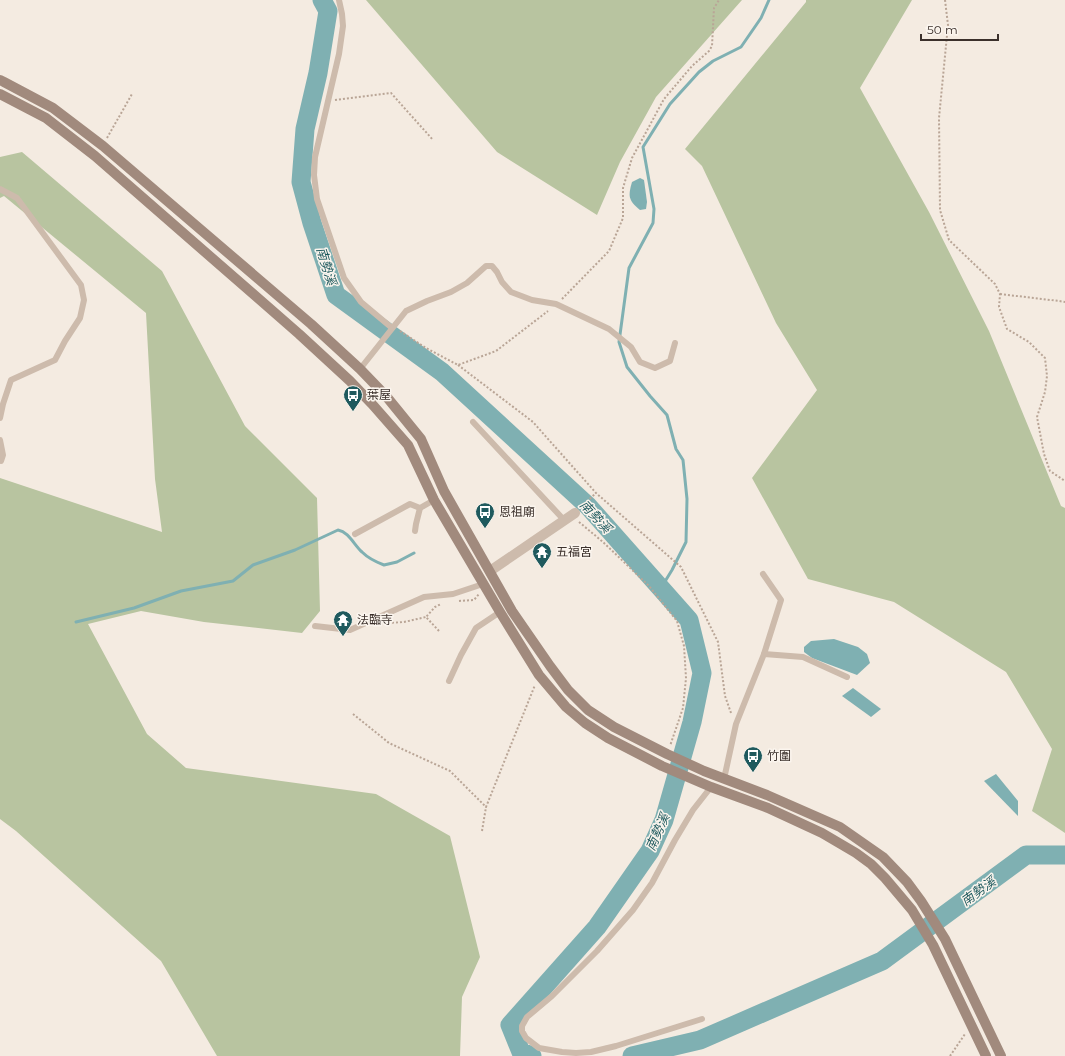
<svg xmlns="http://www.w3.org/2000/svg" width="1065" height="1056" viewBox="0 0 1065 1056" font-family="Montserrat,'Noto Sans TC',sans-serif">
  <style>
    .green { fill: #b8c4a0 }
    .water { fill: #7fb0b2 }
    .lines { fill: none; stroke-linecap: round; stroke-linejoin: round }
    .stream { stroke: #7fb0b2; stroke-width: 3 }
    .river { stroke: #7fb0b2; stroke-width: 19 }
    .path { stroke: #b9a596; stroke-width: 2; stroke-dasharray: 2 2; stroke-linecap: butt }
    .lane { stroke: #cdbbac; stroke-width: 6 }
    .street { stroke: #cdbbac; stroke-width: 10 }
    .secondary { stroke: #a18a7d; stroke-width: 10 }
    .labels { text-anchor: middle; stroke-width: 3; stroke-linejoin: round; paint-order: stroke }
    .poi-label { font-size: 12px; fill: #3b302b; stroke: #fbf5ee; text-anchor: start }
    .water-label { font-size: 13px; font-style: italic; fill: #1f5a5e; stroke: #fbf5ee }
  </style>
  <rect width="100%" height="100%" fill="#f4ebe1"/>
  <g class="green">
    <path d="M366,0h376l-86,97 -36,65 -23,53 -100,-63z"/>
    <path d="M806,0h106l-52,88 69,124 60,119 72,175 4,2v325l-33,-22 20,-62 -46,-77 -112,-70 -86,-23 -56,-101 65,-88 -41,-67 -74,-157 -17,-17 121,-147z"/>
    <path d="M22,152l140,119 83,155 72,72 3,113 -18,22 -98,-11 -63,-11 -53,13 59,110 39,34 190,26 74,42 30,121 -18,40 -2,59h-243l-56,-95 -145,-130 -16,-12v-341l162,54 -7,-53 -9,-166 -142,-117 -4,2v-41z"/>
  </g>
  <g class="water">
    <path d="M640,178l4,2 3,22 -1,7 -6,1c-12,-10 -12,-14 -8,-28z"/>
    <path d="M834,639l24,8 9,7 3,9 -13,12 -45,-17 -8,-6v-5l7,-6z"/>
    <path d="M853,688l28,21 -10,8 -29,-21z"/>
    <path d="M996,774l22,27v15l-34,-35z"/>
  </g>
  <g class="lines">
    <g class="stream">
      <path d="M661,588l11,-18 14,-28 1,-43 -4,-39 -7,-11 -9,-34 -17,-19 -23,-29 -8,-25 10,-74 24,-45 1,-14 -11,-62 27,-43 29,-32 14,-11 28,-14 20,-29 8,-18"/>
      <path d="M76,622l58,-14 47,-17 52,-10 20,-16 42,-15 43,-20c11,2 16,15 24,22 6,6 14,10 22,13l13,-3 17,-9"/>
    </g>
    <g class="river">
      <path d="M322,0l6,11 -10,62 -13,56 -4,53 11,41 24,72 106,77 146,134 101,114 13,53 -10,49 -28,98 -14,31 -53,76 -87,98 11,27 11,4"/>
      <path d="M632,1056l68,-16 182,-79 144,-106h39"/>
    </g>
    <g class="path">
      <path d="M945,0l3,25 -9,93 1,92 9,30 46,44 5,10 -1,13 8,22 22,13 16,16 2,18 -2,16 -8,25 7,37 6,17 15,10"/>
      <path d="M335,100l56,-7 42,47"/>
      <path d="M107,138l25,-44"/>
      <path d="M1000,294l59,7 6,1"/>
      <path d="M562,299l47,-48 14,-33v-30l9,-30 32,-59 28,-33 17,-15 3,-5 2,-38 5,-8"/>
      <path d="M400,331l26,17 32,17 38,-14 52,-40"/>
      <path d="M458,365l75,57 63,71 85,74 37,75 7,54 6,17"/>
      <path d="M581,507l15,-14"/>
      <path d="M579,522l24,20 46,44 28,35 7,25 2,32 -3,30 -13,38"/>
      <path d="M459,601l15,-1 5,-6"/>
      <path d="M388,623l16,-1 22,-5"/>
      <path d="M439,631l-13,-14 9,-10 6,-3"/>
      <path d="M353,714l36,29 61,28 36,36 49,-122"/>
      <path d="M482,831l4,-24"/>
      <path d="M950,1056l15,-22"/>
    </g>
    <g class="lane">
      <path d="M339,0l3,14 1,12 -4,28 -24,103 -1,18 3,24 27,79 17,24 31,26"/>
      <path d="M0,189l17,9 64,87 3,15 -4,18 -15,23 -10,19 -44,20 -8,24 -3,14"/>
      <path d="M360,369l46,-58 21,-10 24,-9 16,-9 19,-17h6l5,6 5,10 9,10 21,8 24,4 53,25 22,18 9,15 15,6 15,-7 5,-18"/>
      <path d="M473,422l91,98"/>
      <path d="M0,440l3,15 -2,6 -1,-1"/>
      <path d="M415,531l1,-7 4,-16"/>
      <path d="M355,534l55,-30 10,4 14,-8"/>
      <path d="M763,574l18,26 -17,54"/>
      <path d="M315,626l35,4 74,-33 29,-3 30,-10"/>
      <path d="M449,681l12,-26 15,-27 24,-16"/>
      <path d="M724,779l12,-55 28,-70 39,3 44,20"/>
      <path d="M702,1019l-86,27 -25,6 -15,1 -14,-1 -23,-4 -13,-10 -4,-7v-5l5,-9 25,-21 45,-45 36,-41 19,-27 23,-43 18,-30 18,-23"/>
    </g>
    <path class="street" d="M490,571l85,-58"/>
    <g class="secondary">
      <path d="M0,80l4,2 49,26 50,38 208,178 49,45 26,27 35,43 23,52 68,120 38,55 18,24 20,20 26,17 53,27 37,17 63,24 73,32 43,30 24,25 14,19 24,38 56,117"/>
      <path d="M0,94l46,24 49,38 204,178 51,47 22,23 36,41 26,55 66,112 39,63 27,32 19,16 23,15 54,28 49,21 57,21 54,25 34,20 15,11 14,14 27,32 21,35 53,111"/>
    </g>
  </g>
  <defs>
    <g id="bus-pin" transform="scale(1)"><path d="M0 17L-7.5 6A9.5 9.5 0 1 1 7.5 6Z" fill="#1f5a5e" stroke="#fbf5ee"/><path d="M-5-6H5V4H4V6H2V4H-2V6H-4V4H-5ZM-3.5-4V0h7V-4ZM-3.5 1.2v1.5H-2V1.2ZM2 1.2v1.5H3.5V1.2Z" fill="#fff"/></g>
    <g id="temple-pin" transform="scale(1)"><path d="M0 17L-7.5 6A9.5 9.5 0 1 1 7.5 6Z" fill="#1f5a5e" stroke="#fbf5ee"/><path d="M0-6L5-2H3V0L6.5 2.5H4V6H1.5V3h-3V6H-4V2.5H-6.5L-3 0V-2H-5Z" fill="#fff"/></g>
  </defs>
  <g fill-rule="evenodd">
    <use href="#bus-pin" x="353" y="395"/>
    <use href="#bus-pin" x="485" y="512"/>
    <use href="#temple-pin" x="542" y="552"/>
    <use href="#temple-pin" x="343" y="620"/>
    <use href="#bus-pin" x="753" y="756"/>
  </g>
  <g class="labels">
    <g class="poi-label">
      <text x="367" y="399">葉屋</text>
      <text x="499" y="516">恩祖廟</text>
      <text x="556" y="556">五福宮</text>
      <text x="357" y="624">法臨寺</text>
      <text x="767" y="760">竹圍</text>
    </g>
    <g class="water-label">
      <text transform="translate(327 266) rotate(73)" y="5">南勢溪</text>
      <text transform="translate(596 516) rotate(47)" y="5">南勢溪</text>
      <text transform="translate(657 832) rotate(-66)" y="5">南勢溪</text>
      <text transform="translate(978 891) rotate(-36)" y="5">南勢溪</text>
    </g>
  </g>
  <path d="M921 34v6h77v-6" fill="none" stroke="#3b302b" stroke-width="2"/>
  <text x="927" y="34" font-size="12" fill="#3b302b" stroke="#fbf5ee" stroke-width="3" paint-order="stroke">50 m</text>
</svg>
